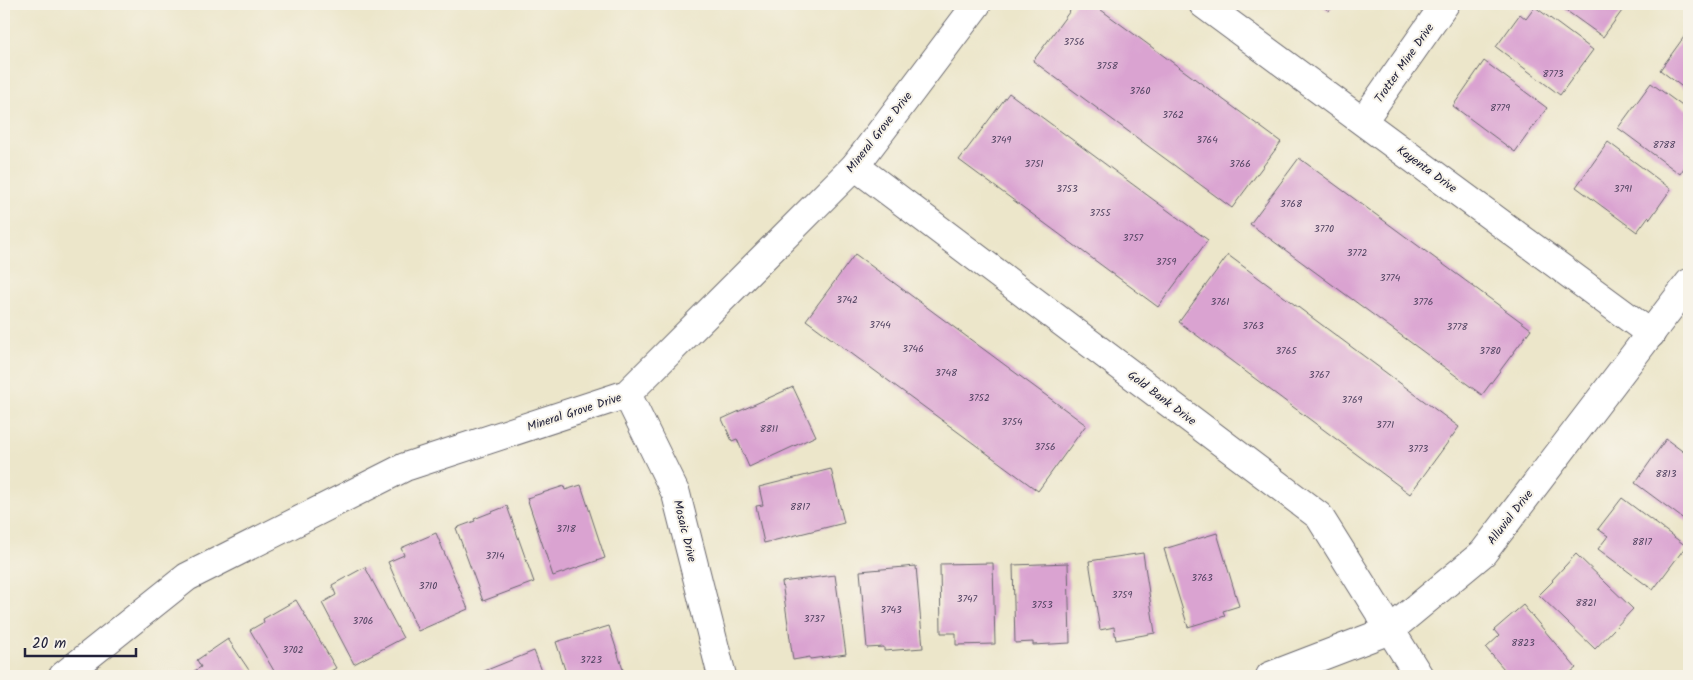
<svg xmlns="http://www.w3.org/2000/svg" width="1693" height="680" viewBox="0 0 1693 680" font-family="Kalam,sans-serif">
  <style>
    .building { fill: #daa3d1 }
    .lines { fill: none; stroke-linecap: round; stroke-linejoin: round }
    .street-casing { stroke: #69676d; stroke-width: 30 }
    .street { stroke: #fff; stroke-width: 28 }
    .labels { text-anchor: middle; stroke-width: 4; stroke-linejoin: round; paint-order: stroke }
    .number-label { font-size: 10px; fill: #504260 }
    .street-label { font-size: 12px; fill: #22223b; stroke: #f7f3e8 }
  </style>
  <rect width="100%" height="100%" fill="#f7f3e8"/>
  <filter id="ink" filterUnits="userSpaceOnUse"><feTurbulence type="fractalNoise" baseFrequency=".02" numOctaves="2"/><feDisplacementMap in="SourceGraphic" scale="10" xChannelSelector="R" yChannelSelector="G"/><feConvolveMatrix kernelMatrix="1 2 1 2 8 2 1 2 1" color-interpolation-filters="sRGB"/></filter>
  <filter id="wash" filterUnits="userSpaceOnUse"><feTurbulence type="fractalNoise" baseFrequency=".0096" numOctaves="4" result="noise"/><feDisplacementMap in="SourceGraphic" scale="20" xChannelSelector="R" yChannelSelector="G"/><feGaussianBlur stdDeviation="1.12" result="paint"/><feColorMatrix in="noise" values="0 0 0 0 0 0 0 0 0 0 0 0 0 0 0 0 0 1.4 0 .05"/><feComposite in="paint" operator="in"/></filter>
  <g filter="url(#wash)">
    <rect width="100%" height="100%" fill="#ece6ca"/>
    <g id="blocks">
      <g class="building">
        <path d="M1075,4h18l188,138 -49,66 -199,-147z"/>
        <path d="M1320,4h15l-6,7z"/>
        <path d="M1557,4h70l-24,33z"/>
        <path d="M1535,7l58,43 -33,45 -64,-48 24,-33 6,5z"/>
        <path d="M1689,30v62l-29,-22z"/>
        <path d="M1484,61l63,47 -32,44 -62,-46z"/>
        <path d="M1651,83l38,28v49l-9,14 -62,-46z"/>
        <path d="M1009,93l199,147 -50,67 -199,-147z"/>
        <path d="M1608,142l63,47 -21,30 -2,-2 -11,15 -61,-45z"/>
        <path d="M1299,158l232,171 -49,66 -232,-171z"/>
        <path d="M855,254l231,171 -48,66 -232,-171z"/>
        <path d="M1228,255l231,172 -49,67 -231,-172z"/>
        <path d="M793,387l23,49 -67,31 -12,-28 -5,2 -10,-22z"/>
        <path d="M1666,439l23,17v67l-54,-40z"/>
        <path d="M831,469l13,54 -80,20 -8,-37 7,-1 -4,-18z"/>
        <path d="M581,485l24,73 -52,18 -26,-78 37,-12 1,4z"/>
        <path d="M1622,498l64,48 -33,44 -55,-41 10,-13 -10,-7z"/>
        <path d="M507,506l27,76 -51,19 -27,-73 19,-7 -1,-2z"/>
        <path d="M436,533l32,76 -50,22 -30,-69 16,-7 -3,-7z"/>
        <path d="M1217,533l22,73 -16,5 2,5 -37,11 -24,-78z"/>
        <path d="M1143,553l12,80 -39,7 -2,-13 -14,3 -11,-69z"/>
        <path d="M1576,554l57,55 -38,40 -56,-54 14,-14 -1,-1z"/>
        <path d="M993,563l2,81 -39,1v-12h-15l-1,-69z"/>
        <path d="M1068,563l2,80 -37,2v-3l-18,1 -2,-78z"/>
        <path d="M916,566l7,82 -39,3v-4l-17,1 -7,-77z"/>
        <path d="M365,567l38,71 -49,26 -32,-61 14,-8 -4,-10z"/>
        <path d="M835,575l11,79 -36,5v-2l-17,3 -11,-78z"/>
        <path d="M296,600l40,68 -13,8h-46l-27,-46 14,-8 -1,-3z"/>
        <path d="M1523,605l53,63 -10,8h-56l-24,-28 13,-12 -5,-6z"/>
        <path d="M609,626l16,50h-58l-11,-34z"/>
        <path d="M228,639l25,37h-67l15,-9 -4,-7z"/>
        <path d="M534,651l10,25h-60l-2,-4z"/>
      </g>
    </g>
  </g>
  <g filter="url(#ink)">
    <use href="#blocks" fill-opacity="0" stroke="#69676d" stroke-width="1"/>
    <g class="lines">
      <g class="street-casing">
        <g id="street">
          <path d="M1203,4l448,330"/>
          <path d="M1363,121l82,-117"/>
          <path d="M855,166l464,350 100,160"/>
          <path d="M627,394l49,100 46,182"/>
          <path d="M63,676l124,-99 218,-110 222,-73 228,-228 122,-162"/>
          <path d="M1270,676l120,-46 93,-77 206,-270"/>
        </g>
      </g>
      <use href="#street" class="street"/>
    </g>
  </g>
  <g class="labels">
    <g class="number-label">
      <text x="1074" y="45">3756</text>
      <text x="1107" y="69">3758</text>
      <text x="1553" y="77">8773</text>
      <text x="1140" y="94">3760</text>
      <text x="1500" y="111">8779</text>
      <text x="1173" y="118">3762</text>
      <text x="1001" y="143">3749</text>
      <text x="1207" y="143">3764</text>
      <text x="1664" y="148">8788</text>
      <text x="1034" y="167">3751</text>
      <text x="1240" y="167">3766</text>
      <text x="1067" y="192">3753</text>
      <text x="1623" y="192">3791</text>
      <text x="1291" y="207">3768</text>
      <text x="1100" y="216">3755</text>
      <text x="1324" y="232">3770</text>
      <text x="1133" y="241">3757</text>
      <text x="1357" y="256">3772</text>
      <text x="1166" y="265">3759</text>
      <text x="1390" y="281">3774</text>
      <text x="847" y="303">3742</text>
      <text x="1220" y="305">3761</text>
      <text x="1423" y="305">3776</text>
      <text x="880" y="328">3744</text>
      <text x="1253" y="329">3763</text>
      <text x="1457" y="330">3778</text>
      <text x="913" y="352">3746</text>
      <text x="1286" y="354">3765</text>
      <text x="1490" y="354">3780</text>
      <text x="946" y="376">3748</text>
      <text x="1319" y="378">3767</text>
      <text x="979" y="401">3752</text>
      <text x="1352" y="403">3769</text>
      <text x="1012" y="425">3754</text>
      <text x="1385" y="428">3771</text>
      <text x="769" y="432">8811</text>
      <text x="1045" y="450">3756</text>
      <text x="1418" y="452">3773</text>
      <text x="1666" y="477">8813</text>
      <text x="800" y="510">8817</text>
      <text x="566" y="532">3718</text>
      <text x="1642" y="545">8817</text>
      <text x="495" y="559">3714</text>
      <text x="1202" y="581">3763</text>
      <text x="428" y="589">3710</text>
      <text x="1122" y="598">3759</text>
      <text x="967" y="602">3747</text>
      <text x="1586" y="606">8821</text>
      <text x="1042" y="608">3753</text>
      <text x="891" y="613">3743</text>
      <text x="814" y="622">3737</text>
      <text x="363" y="624">3706</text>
      <text x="1523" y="646">8823</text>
      <text x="293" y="653">3702</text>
      <text x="591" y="663">3723</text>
    </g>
    <g class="street-label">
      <text transform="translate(1404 63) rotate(-55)" y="4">Trotter Mine Drive</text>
      <text transform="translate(879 132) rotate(-52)" y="4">Mineral Grove Drive</text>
      <text transform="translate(1427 169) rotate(36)" y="4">Kayenta Drive</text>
      <text transform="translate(1162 398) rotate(37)" y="4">Gold Bank Drive</text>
      <text transform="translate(574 412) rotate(-18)" y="4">Mineral Grove Drive</text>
      <text transform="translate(1510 517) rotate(-52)" y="4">Alluvial Drive</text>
      <text transform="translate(685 531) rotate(76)" y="4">Mosaic Drive</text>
    </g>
  </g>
  <rect width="1693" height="680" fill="none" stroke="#f7f3e8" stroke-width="20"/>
  <path d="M25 648v8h111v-8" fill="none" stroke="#22223b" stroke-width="2.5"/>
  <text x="32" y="648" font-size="15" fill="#22223b" stroke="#f7f3e8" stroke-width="4" paint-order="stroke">20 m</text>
</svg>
